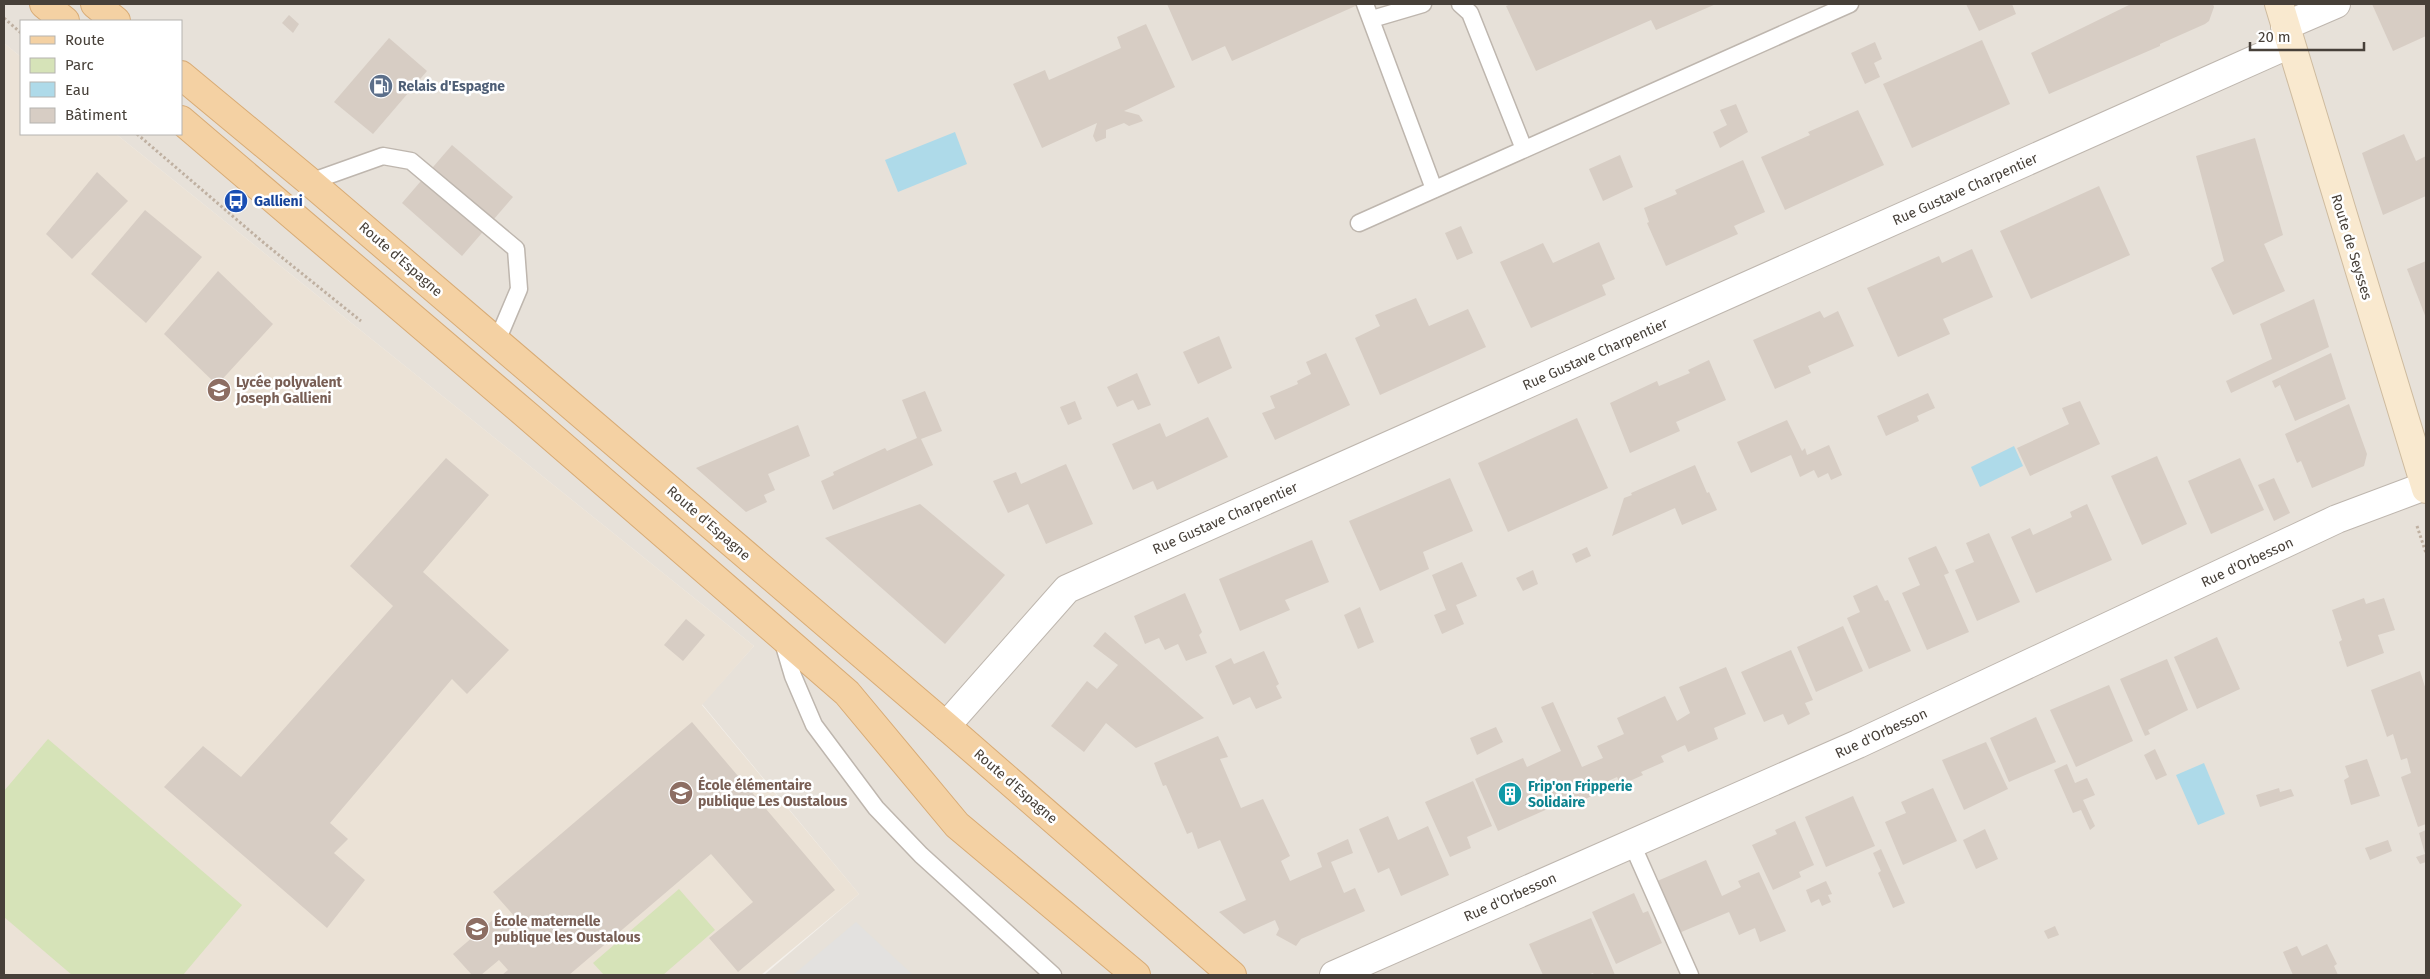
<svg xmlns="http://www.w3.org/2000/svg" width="2430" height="979" viewBox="0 0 2430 979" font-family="'Fira Sans',sans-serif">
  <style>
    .residential { fill: #e7e1d9 }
    .education { fill: #ebe2d6 }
    .green { fill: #d6e3b8 }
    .parking { fill: #e3e1df }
    .water { fill: #aedae9 }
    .building { fill: #d7cdc4 }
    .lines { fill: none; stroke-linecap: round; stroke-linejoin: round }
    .lane-casing { stroke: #beb6ae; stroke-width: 19 }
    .street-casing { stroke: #beb6ae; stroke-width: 30 }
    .secondary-casing { stroke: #cebb9f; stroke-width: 30 }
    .primary-casing { stroke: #d8ab75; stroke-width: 30 }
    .path { stroke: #bfb0a1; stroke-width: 3; stroke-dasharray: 2.5 2.5; stroke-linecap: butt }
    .lane { stroke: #fff; stroke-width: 16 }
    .street { stroke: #fff; stroke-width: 28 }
    .secondary { stroke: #f9e9cf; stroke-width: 28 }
    .primary { stroke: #f4d1a3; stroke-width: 28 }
    .labels { text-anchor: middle; stroke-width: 5; stroke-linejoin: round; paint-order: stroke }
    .service-label { font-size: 14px; font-weight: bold; fill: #4e5e75; stroke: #fff; text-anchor: start }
    .street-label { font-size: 14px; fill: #474039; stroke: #fff }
    .transit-label { font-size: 14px; font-weight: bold; fill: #164399; stroke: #fff; text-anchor: start }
    .education-label { font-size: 14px; font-weight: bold; fill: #785e54; stroke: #fff; text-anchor: start }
    .culture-label { font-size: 14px; font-weight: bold; fill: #0d838f; stroke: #fff; text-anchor: start }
  </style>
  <rect width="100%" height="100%" fill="#f4f0eb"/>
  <path class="residential" d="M4,4h2422v971h-1662l95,-81 -157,-190 52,-58 -638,-512h65v-113h-160v36l-17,-14z"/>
  <path class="education" d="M4,43l17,14v77h95l638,512 -52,59 157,189 -98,81h-757z"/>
  <g class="green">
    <path d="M48,739l194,166 -59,70h-111l-68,-58v-126z"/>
    <path d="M679,889l36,41 -52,45h-59l-11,-12z"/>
  </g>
  <path class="parking" d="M856,922l57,53h-120z"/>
  <g class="water">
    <path d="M955,132l12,32 -69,28 -13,-32z"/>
    <path d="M2014,446l9,20 -43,21 -9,-20z"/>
    <path d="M2204,763l21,51 -27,11 -22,-50z"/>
  </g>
  <g class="building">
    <path d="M1167,4h193l-128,57 -7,-15 -33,15z"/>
    <path d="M1511,4h205l-60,26 -5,-10 -115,51 -30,-65z"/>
    <path d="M1966,4h46l4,10 -37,17z"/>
    <path d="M2131,4h82l1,3 -5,14 -4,3 -45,20v2l-111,48 -18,-41z"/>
    <path d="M2372,4h54v32l-33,15z"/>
    <path d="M289,15l10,9 -6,9 -11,-10z"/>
    <path d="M1146,24l29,63 -51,24 15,4 4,6 -14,5 -5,-3 -18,7v8l-10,4 -3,-6 4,-13 -55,25 -29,-64 32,-14 4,10 72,-32 -4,-11z"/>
    <path d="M389,38l38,33 -54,63 -39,-32z"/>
    <path d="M1982,40l28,64 -98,44 -29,-64z"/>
    <path d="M1875,42l7,17 -8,4 6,14 -15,7 -14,-31z"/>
    <path d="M1736,104l12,28 -28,16 -7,-16 14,-7 -7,-15z"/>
    <path d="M1858,110l26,55 -99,45 -24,-53 49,-22 -2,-3z"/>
    <path d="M2404,134l12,27 10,-5v40l-43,19 -21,-62z"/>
    <path d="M2255,138l28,97 -19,9 21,47 -52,24 -22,-47 13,-7 -28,-105z"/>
    <path d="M452,145l61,52 -51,59 -60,-53z"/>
    <path d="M1620,155l13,32 -30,14 -14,-32z"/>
    <path d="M1743,160l22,52 -31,14 4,8 -72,32 -19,-43 2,-1 -5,-14 33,-14 -2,-4z"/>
    <path d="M97,172l31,29 -56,58 -26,-25z"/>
    <path d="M2099,186l31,69 -99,44 -31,-68z"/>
    <path d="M145,210l57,47 -56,66 -55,-49z"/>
    <path d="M1461,226l12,27 -16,7 -12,-27z"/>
    <path d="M1599,242l16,37 -13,6 4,10 -75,33 -31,-66 43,-19 10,20z"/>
    <path d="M1972,249l21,48 -50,22 7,15 -52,23 -31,-69 72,-32 3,7z"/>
    <path d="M2426,261v57l-19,-49z"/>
    <path d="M218,271l55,53 -56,61 -53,-51z"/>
    <path d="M1416,298l13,28 39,-17 18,38 -106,48 -25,-57 25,-12 -5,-11z"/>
    <path d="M2314,299l15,48 -98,46 -5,-12 46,-22 -12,-35z"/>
    <path d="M1820,311l4,7 14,-7 16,35 -46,20 3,7 -36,16 -22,-49z"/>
    <path d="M1219,336l13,32 -34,16 -15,-32z"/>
    <path d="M1326,353l24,52 -75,35 -13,-27 13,-5 -5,-12 28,-12 -1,-3 14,-7 -5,-12z"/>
    <path d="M2331,353l15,46 -51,22 -15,-36 -5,3 -3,-7z"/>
    <path d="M1709,360l17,40 -50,22 4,9 -50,22 -20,-50 47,-22 2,5 31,-13 -2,-3z"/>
    <path d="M1137,373l14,32 -13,5 -5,-10 -16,7 -10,-20z"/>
    <path d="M925,391l17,40 -21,8 12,26 -100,45 -12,-29 13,-6 -1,-3 52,-24 2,3 30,-13 -15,-38z"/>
    <path d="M1928,393l7,15 -18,8 2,5 -33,15 -9,-20z"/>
    <path d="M1075,401l7,18 -14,6 -8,-18z"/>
    <path d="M2080,401l20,43 -70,32 -13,-28 52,-24 -7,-16z"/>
    <path d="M2349,404l18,50 -3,12 -52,22 -11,-27 -4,2 -12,-29z"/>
    <path d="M1208,417l20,40 -71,33 -4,-9 -20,9 -21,-46 48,-21 6,14z"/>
    <path d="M1577,418l31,70 -100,44 -30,-69z"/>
    <path d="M1787,420l15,31 3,-3 2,7 22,-10 13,30 -11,5 -3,-7 -10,5 -4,-8 -14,7 -9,-22 -40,18 -14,-31z"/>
    <path d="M798,425l12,31 -42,18 7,16 -11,5 3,7 -21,10 -50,-44z"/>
    <path d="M2157,456l30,68 -45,21 -31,-69z"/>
    <path d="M446,458l43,37 -66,77 86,78 -42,44 -15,-15 -122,144 18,16 -14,14 31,27 -38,48 -163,-141 39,-41 38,31 152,-171 -43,-40z"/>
    <path d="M2240,458l24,52 -53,24 -23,-53z"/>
    <path d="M1066,464l27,60 -47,20 -18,-40 -20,9 -15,-32 23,-9 5,12z"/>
    <path d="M1695,465l12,28 2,-1 8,18 -35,15 -7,-17 -63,28 12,-38 8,-3 -1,-2z"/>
    <path d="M1450,478l23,53 -50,21 6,17 -49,22 -31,-70z"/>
    <path d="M2274,478l16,35 -16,8 -16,-36z"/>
    <path d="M920,504l85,71 -60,69 -120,-106z"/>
    <path d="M2087,504l25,56 -76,33 -25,-56 19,-9 3,7 39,-18 -2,-5z"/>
    <path d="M1989,533l31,69 -43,19 -22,-51 19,-8 -8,-19z"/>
    <path d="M1312,540l17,42 -44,18 5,10 -50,21 -21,-52z"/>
    <path d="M1936,546l13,27 -5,2 25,57 -42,18 -25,-57 18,-8 -12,-27z"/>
    <path d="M1587,547l4,9 -15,7 -4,-9z"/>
    <path d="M1462,562l15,34 -21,9 8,19 -22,10 -8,-19 12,-5 -14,-35z"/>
    <path d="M1533,570l5,14 -15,7 -7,-13z"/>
    <path d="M1877,585l8,16 3,-1 23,51 -42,18 -22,-51 13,-6 -7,-16z"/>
    <path d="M1185,593l17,39 -3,3 8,18 -21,8 -8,-17 -13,6 -6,-12 -14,6 -11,-28z"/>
    <path d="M2364,598l2,6 18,-6 11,32 -17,5 6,18 -37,14 -8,-25 3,-2 -10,-30z"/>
    <path d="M1360,607l14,35 -16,7 -14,-34z"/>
    <path d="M686,619l19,16 -22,26 -19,-16z"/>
    <path d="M1843,626l20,45 -47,21 -19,-45z"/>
    <path d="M1105,632l99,86 -68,30 -30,-25 -22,29 -33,-26 36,-45 10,8 21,-24 -25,-19z"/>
    <path d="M2217,637l23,52 -43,20 -23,-52z"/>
    <path d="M1791,650l22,50 -8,3 5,11 -22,11 -5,-11 -19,8 -23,-50z"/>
    <path d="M1264,651l15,33 -3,2 6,12 -26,11 -6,-12 -17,8 -18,-39 16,-8 3,6z"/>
    <path d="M2167,659l21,51 -40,20 2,4 -5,2 -25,-57z"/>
    <path d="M1726,667l20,47 -32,14 4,11 -30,13 -3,-7 -24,11 3,6 -23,10 2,3 -22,10 -4,-8 -26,12 3,6 -20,9 -4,-5 -72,32 -23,-52 48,-21 4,9 34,-16 -20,-44 12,-5 29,65 21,-9 -6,-12 27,-12 -7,-16 48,-22 12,25 13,-8 -11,-26z"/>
    <path d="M2420,671l6,19v134l-8,3 -17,-50 10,-4 -4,-15 -6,2 -8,-26 -6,3 -16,-47z"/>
    <path d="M2109,685l24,56 -57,26 -26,-57z"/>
    <path d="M2036,717l20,45 -47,20 -19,-44z"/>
    <path d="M692,722l143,168 -97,82 -29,-34 44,-36 -42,-48 -142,121h-67l6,-5 -9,-10 -18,15h-9l-19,-21 48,-41 21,25 7,-5 -36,-41z"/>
    <path d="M1496,727l7,15 -26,13 -7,-17z"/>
    <path d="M1218,736l10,21 -8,2 21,49 22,-9 27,57 -9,5 9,20 32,-14 -5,-14 31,-14 5,14 -22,9 13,31 11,-5 10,23 -64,28 -5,7 -20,-11 3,-6 -4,-9 -31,14 -25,-22 27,-12 -26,-60 -22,9 -6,-17 -5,2 -21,-49 -3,1 -9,-23z"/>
    <path d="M1986,742l22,47 -44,21 -22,-50z"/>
    <path d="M2155,749l12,26 -11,5 -12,-25z"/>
    <path d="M2367,759l13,37 -29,9 -7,-25 5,-3 -4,-11z"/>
    <path d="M2067,764l8,19 12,-5 8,17 -12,5 12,26 -5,4 -9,-20 -8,3 -19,-43z"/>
    <path d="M1473,781l19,45 -25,11 4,11 -21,9 -25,-55z"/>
    <path d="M1933,788l24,53 -54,24 -18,-43 21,-9 -5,-11z"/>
    <path d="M2279,788l1,4 11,-3 3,7 -34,11 -4,-12z"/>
    <path d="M1853,796l22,50 -49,21 -21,-50z"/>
    <path d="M1388,816l10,24 30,-14 21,49 -48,21 -12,-28 -11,5 -19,-44z"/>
    <path d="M1795,821l19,44 -15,7 2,5 -28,13 -21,-45 25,-11 -2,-4z"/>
    <path d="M1985,829l13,30 -22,10 -13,-29z"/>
    <path d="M2426,830v32l-6,2 -4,-7 9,-3 -6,-21z"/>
    <path d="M2388,840l4,11 -22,9 -5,-12z"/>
    <path d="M1881,849l24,54 -12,5 -15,-35 3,-2 -8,-18z"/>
    <path d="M1706,860l16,36 19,-9 -3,-6 21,-9 27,59 -26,11 -5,-14 -16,7 -10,-23 -50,21 -24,-51z"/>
    <path d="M1826,881l6,13 -4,1 3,7 -9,4 -3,-7 -8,4 -5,-13z"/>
    <path d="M1634,893l9,20 5,-2 14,32 -46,21 -24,-52z"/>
    <path d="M1591,918l24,57h-21l-1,-2 -6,2h-44l-14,-31z"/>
    <path d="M2055,926l4,9 -11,4 -4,-8z"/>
    <path d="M2327,944l10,20 -3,2 4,9h-45l-10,-23 14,-6 5,10z"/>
  </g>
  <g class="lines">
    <g class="lane-casing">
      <g id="lane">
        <path d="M1365,4l69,185"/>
        <path d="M1460,4l10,9 54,136"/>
        <path d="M1372,19l51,-15"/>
        <path d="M310,182l73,-26 28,5 105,88 3,40 -22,52"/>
        <path d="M1359,223l491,-219"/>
        <path d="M782,639l11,37 21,49 62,83 45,47 132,120"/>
        <path d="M1632,844l58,131"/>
      </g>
    </g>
    <g class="street-casing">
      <g id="street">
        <path d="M2285,26l51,-22"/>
        <path d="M946,726l121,-137 1223,-545"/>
        <path d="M1334,975l524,-231 479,-225 88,-33"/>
      </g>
    </g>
    <g class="secondary-casing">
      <path id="secondary" d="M2279,4l147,485"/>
    </g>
    <g class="primary-casing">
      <g id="primary">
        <path d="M44,4l21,17"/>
        <path d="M95,4l21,17"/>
        <path d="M181,75l129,107 636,544 286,249"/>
        <path d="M181,120l348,297 318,276 110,132 179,150"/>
      </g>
    </g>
    <g class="path">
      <path d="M4,18l17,15"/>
      <path d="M137,134l127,109 97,78"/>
      <path d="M2417,526l9,27"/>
    </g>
    <use href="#lane" class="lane"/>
    <use href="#street" class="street"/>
    <use href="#secondary" class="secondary"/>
    <use href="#primary" class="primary"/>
  </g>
  <defs>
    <g id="fuel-disc" transform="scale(1.25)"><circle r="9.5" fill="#5c6f8a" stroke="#fff"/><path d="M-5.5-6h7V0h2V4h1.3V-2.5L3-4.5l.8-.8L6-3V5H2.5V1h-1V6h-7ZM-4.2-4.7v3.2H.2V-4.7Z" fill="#fff"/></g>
    <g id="bus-disc" transform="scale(1.25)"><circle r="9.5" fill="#1a4fb4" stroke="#fff"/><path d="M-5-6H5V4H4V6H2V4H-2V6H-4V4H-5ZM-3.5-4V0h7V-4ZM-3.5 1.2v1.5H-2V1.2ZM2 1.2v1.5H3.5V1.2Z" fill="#fff"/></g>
    <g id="school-disc" transform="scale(1.25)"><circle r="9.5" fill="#8d6e63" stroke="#fff"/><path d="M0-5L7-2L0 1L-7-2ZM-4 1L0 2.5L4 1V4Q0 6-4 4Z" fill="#fff"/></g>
    <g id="building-disc" transform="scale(1.25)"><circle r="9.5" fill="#0f9aa8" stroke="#fff"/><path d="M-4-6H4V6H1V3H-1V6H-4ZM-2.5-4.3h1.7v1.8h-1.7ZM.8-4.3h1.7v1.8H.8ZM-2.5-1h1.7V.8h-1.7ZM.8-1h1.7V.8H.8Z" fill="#fff"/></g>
  </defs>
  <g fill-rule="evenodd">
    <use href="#fuel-disc" x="381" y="86"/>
    <use href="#bus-disc" x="236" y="201"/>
    <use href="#school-disc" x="219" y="390"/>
    <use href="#school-disc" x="681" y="793"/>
    <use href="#building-disc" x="1510" y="794"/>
    <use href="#school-disc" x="477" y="929"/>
  </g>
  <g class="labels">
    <g class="service-label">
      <text x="398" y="91">Relais d'Espagne</text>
    </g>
    <g class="street-label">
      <text transform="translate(1965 189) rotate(-24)" y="5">Rue Gustave Charpentier</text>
      <text transform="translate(2352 247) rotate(73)" y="5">Route de Seysses</text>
      <text transform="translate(401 259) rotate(41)" y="5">Route d'Espagne</text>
      <text transform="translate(1595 354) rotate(-24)" y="5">Rue Gustave Charpentier</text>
      <text transform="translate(1225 518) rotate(-24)" y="5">Rue Gustave Charpentier</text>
      <text transform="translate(709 523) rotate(41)" y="5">Route d'Espagne</text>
      <text transform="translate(2247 562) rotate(-25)" y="5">Rue d'Orbesson</text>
      <text transform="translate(1881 733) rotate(-25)" y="5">Rue d'Orbesson</text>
      <text transform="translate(1016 786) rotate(41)" y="5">Route d'Espagne</text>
      <text transform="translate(1510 897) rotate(-24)" y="5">Rue d'Orbesson</text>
    </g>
    <g class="transit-label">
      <text x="254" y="206">Gallieni</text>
    </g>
    <g class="education-label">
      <text x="236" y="387">Lycée polyvalent<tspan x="236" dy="16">Joseph Gallieni</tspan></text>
      <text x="698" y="790">École élémentaire<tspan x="698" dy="16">publique Les Oustalous</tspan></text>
      <text x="494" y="926">École maternelle<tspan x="494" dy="16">publique les Oustalous</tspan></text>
    </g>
    <g class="culture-label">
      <text x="1528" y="791">Frip'on Fripperie<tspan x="1528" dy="16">Solidaire</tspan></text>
    </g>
  </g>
  <rect width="2430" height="979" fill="none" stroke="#474039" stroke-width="10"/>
  <rect x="20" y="20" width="162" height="115" fill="#ffffff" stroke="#b5b3b0"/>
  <rect x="30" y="36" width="25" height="8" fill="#f4d1a3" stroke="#b5b3b0"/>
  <text x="65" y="45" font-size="15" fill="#474039">Route</text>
  <rect x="30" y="58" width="25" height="15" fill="#d6e3b8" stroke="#b5b3b0"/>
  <text x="65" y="70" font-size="15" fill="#474039">Parc</text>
  <rect x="30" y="82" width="25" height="15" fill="#aedae9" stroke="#b5b3b0"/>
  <text x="65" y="95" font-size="15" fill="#474039">Eau</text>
  <rect x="30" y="108" width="25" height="15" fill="#d7cdc4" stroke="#b5b3b0"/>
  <text x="65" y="120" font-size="15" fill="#474039">Bâtiment</text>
  <path d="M2250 42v8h114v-8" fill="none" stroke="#474039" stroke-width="2.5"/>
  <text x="2258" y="42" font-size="15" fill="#474039" stroke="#ffffff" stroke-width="4" paint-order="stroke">20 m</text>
</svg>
